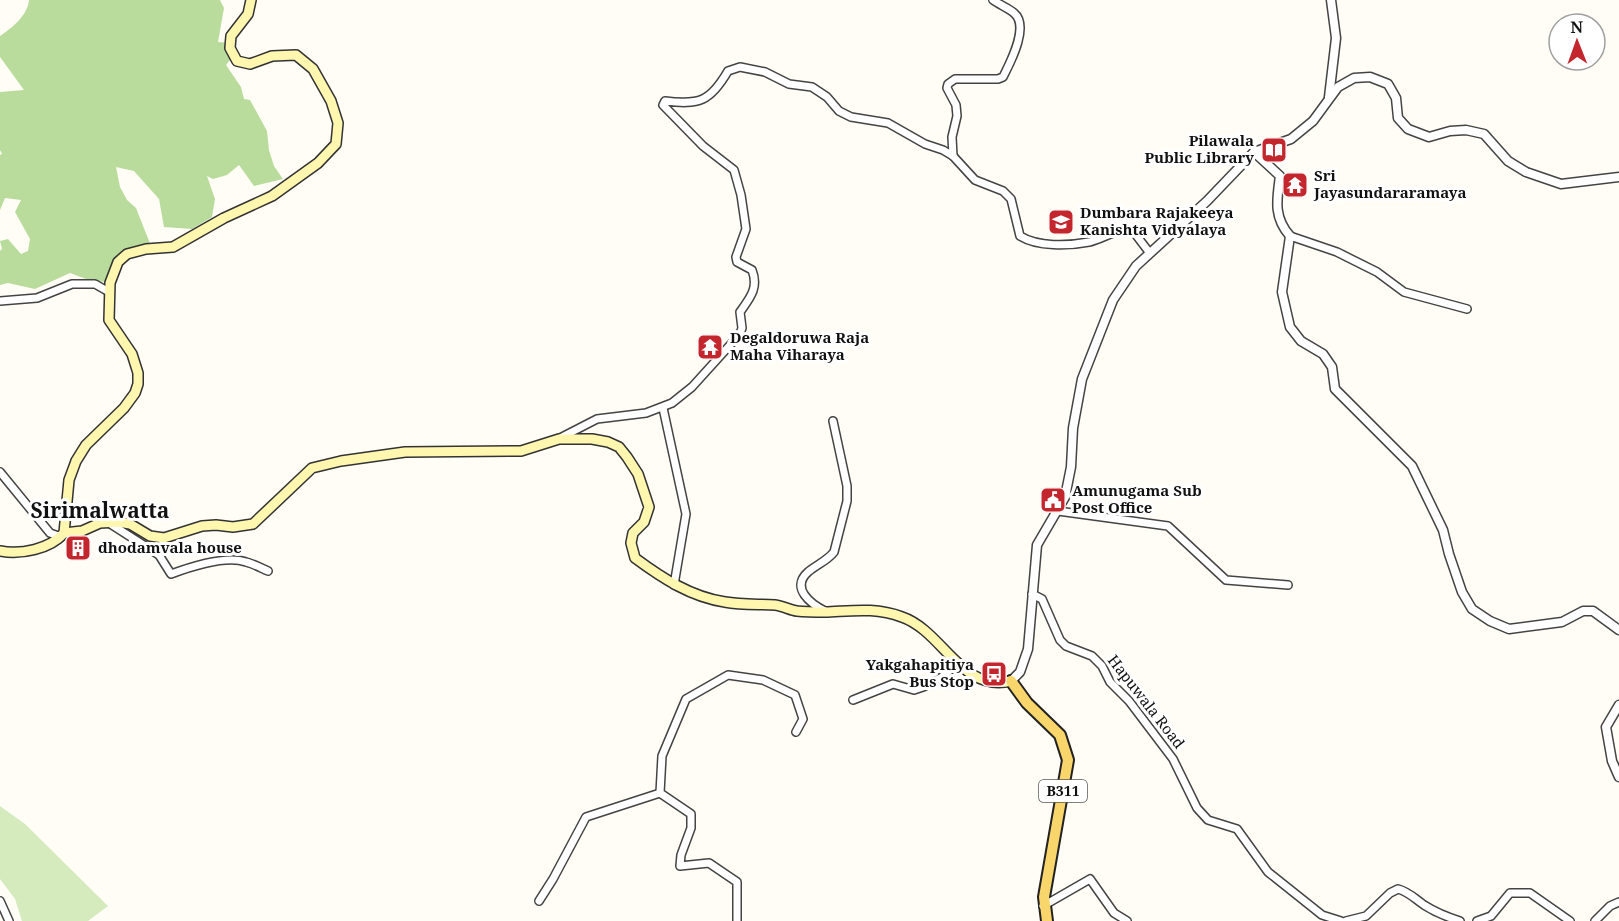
<svg xmlns="http://www.w3.org/2000/svg" width="1619" height="921" viewBox="0 0 1619 921" font-family="'Noto Serif',serif">
  <style>
    .green { fill: #d5ebbd }
    .forest { fill: #b9dc9c }
    .lines { fill: none; stroke-linecap: round; stroke-linejoin: round }
    .minor-casing { stroke: #444; stroke-width: 10 }
    .tertiary-casing { stroke: #444; stroke-width: 11 }
    .secondary-casing { stroke: #333; stroke-width: 12 }
    .primary-casing { stroke: #222; stroke-width: 14 }
    .minor { stroke: #fff; stroke-width: 7 }
    .tertiary { stroke: #fff; stroke-width: 8 }
    .secondary { stroke: #fff6b0; stroke-width: 9 }
    .primary { stroke: #f9d66b; stroke-width: 10 }
    .labels { text-anchor: middle; stroke-width: 6; stroke-linejoin: round; paint-order: stroke }
    .shield { fill: #fff; stroke: #585858; stroke-width: 1.5 }
    .shield-label { font-size: 14px; font-weight: bold; fill: #111 }
    .poi-label { font-size: 15px; font-weight: bold; fill: #111; stroke: #fff; text-anchor: start }
    .street-label { font-size: 15px; fill: #111; stroke: #fff }
    .district-label { font-size: 21px; font-weight: bold; fill: #111; stroke: #fff }
  </style>
  <rect width="100%" height="100%" fill="#fffdf5"/>
  <path class="green" d="M0,806l25,18 83,82 -20,15h-66l-7,-22 -15,-20z"/>
  <path class="forest" d="M29,0h191l4,8 -6,34 14,1 3,11 -9,11 15,22 3,12 6,1 17,31 2,19 5,16 9,13 -29,7 -15,-21 -12,10 -14,4 -6,-3 8,23 -3,18 -20,12 -28,-2 -5,-28 -25,-28 -18,-4 4,20 7,13 9,8 15,38 -29,4 -17,32 -19,-3 -16,-6 -35,16 -27,-6 -8,2v-34l2,-2 -2,-8 8,-2 13,15 7,-3 2,-12 -15,-27 6,-12 -16,-2 -5,12v-55l2,-1 -2,-4v-58l24,-2 -24,-33v-21c12,-8 28,-21 29,-36z"/>
  <g class="lines">
    <g class="minor-casing">
      <g id="minor">
        <path d="M953,156l-1,-19 5,-21 -1,-11 -9,-17 1,-4 7,-5h43l5,-2c7,-14 27,-51 11,-64 -6,-5 -14,-8 -21,-13"/>
        <path d="M1290,236l47,16 40,20 27,20 63,17"/>
        <path d="M0,301l37,-3 35,-14h23l14,8"/>
        <path d="M663,408l23,106 -12,71"/>
        <path d="M560,438l37,-19 49,-6 26,-10 20,-16 48,-53 2,-6 -2,-16c10,-14 19,-24 12,-42l-15,-8 -1,-5 10,-28 -5,-34 -7,-25 -31,-24 -40,-41 2,-4c34,4 45,1 63,-30l12,-4 25,5 24,12 23,3 15,10 12,14 12,6 37,6 37,21 18,6 10,6 22,24 28,11 8,8 9,37c18,11 48,10 69,6 15,-3 28,-15 44,-11l16,21"/>
        <path d="M0,472l50,61 11,4"/>
        <path d="M1058,511l110,15 58,54 62,5"/>
        <path d="M109,523l50,32 12,19c19,-7 55,-19 75,-12 8,2 15,6 22,9"/>
        <path d="M1032,594l10,5 18,41 6,6 26,10 10,10 8,16 19,19 44,58 24,49 11,12 29,9 31,43 54,43 19,6"/>
        <path d="M825,611c-14,-7 -35,-23 -17,-39 8,-7 19,-11 26,-20l13,-51v-15l-14,-65"/>
        <path d="M853,700l40,-16 21,6 9,-3 19,-10 16,-14"/>
        <path d="M0,901l9,20"/>
        <path d="M539,901l14,-22 33,-62 74,-24"/>
        <path d="M1043,906l47,-27 24,34 13,8"/>
        <path d="M737,921v-39l-28,-19 -29,3 1,-11 10,-27v-14l-31,-21 2,-37 24,-57 42,-24 35,5 32,15 8,24 -7,13"/>
        <path d="M1346,921l20,-5 24,-23 8,-4c11,3 16,9 26,16 11,7 23,12 36,16"/>
        <path d="M1477,921l14,-5 19,-23h20l40,28"/>
        <path d="M1595,921l15,-15 9,-4"/>
      </g>
    </g>
    <g class="tertiary-casing">
      <g id="tertiary">
        <path d="M1329,97l7,-59 -5,-38"/>
        <path d="M1254,152l26,24c-3,23 -7,41 10,60l-8,56 8,35 11,14 22,13 9,13 3,22 77,77 31,64 6,24 13,38 10,17 18,12 19,8 53,-7 21,-11h10l26,19"/>
        <path d="M1011,681l9,-9 8,-23 9,-104 28,-48 6,-30 2,-39 9,-49 31,-79 23,-34 71,-65 47,-49 37,-13 22,-18 25,-34 16,-9 16,-1 18,7 8,14 2,20 10,11 21,8 21,-6 16,-1 18,4 24,27 18,11 35,12 58,-7"/>
        <path d="M1619,705l-13,22 6,34 7,16"/>
      </g>
    </g>
    <g class="secondary-casing">
      <g id="secondary">
        <path d="M64,533l18,-2 18,-8 18,-1 12,2 20,12 14,2 38,-12 14,-1 17,2 20,-3 59,-56 29,-7 64,-9 116,-1 38,-12h33l16,3 11,5 8,10 11,17 11,33 -5,15 -11,11 -2,10 4,15c27,20 56,39 90,44 16,3 34,2 50,3 8,1 15,5 22,6 9,1 19,1 28,1 27,-1 50,-5 77,5 41,14 59,76 109,64"/>
        <path d="M0,551c21,4 50,-2 64,-18l5,-53 7,-19 10,-16 38,-37 11,-15 3,-9v-11l-6,-19 -23,-34 1,-37 8,-21 9,-8 19,-5 27,-2 51,-29 48,-22 46,-33 18,-19 2,-21 -7,-22 -18,-32 -17,-14 -24,1 -22,8 -13,-3 -7,-13 1,-12 17,-22 3,-14"/>
      </g>
    </g>
    <g class="primary-casing">
      <path id="primary" d="M1011,681l16,22 33,32 8,25 -24,137 3,24"/>
    </g>
    <use href="#minor" class="minor"/>
    <use href="#tertiary" class="tertiary"/>
    <use href="#secondary" class="secondary"/>
    <use href="#primary" class="primary"/>
  </g>
  <defs>
    <g id="library-square" transform="scale(1.35)"><rect x="-9" y="-9" width="18" height="18" rx="4" fill="#c4262e" stroke="#fff"/><path d="M-6-4Q-3-5.5-.7-3.5V5Q-3 3-6 4ZM6-4Q3-5.5 .7-3.5V5Q3 3 6 4Z" fill="#fff"/></g>
    <g id="temple-square" transform="scale(1.35)"><rect x="-9" y="-9" width="18" height="18" rx="4" fill="#c4262e" stroke="#fff"/><path d="M0-6L5-2H3V0L6.5 2.5H4V6H1.5V3h-3V6H-4V2.5H-6.5L-3 0V-2H-5Z" fill="#fff"/></g>
    <g id="school-square" transform="scale(1.35)"><rect x="-9" y="-9" width="18" height="18" rx="4" fill="#c4262e" stroke="#fff"/><path d="M0-5L7-2L0 1L-7-2ZM-4 1L0 2.5L4 1V4Q0 6-4 4Z" fill="#fff"/></g>
    <g id="civic-square" transform="scale(1.35)"><rect x="-9" y="-9" width="18" height="18" rx="4" fill="#c4262e" stroke="#fff"/><path d="M-.6-6.5H3V-4.5H.6V-3L4-1V1h2V6H-6V1h2V-1L-.6-3ZM-1.2 2.5V6h2.4V2.5Z" fill="#fff"/></g>
    <g id="building-square" transform="scale(1.35)"><rect x="-9" y="-9" width="18" height="18" rx="4" fill="#c4262e" stroke="#fff"/><path d="M-4-6H4V6H1V3H-1V6H-4ZM-2.5-4.3h1.7v1.8h-1.7ZM.8-4.3h1.7v1.8H.8ZM-2.5-1h1.7V.8h-1.7ZM.8-1h1.7V.8H.8Z" fill="#fff"/></g>
    <g id="bus-square" transform="scale(1.35)"><rect x="-9" y="-9" width="18" height="18" rx="4" fill="#c4262e" stroke="#fff"/><path d="M-5-6H5V4H4V6H2V4H-2V6H-4V4H-5ZM-3.5-4V0h7V-4ZM-3.5 1.2v1.5H-2V1.2ZM2 1.2v1.5H3.5V1.2Z" fill="#fff"/></g>
  </defs>
  <g fill-rule="evenodd">
    <use href="#library-square" x="1274" y="150"/>
    <use href="#temple-square" x="1295" y="185"/>
    <use href="#school-square" x="1061" y="222"/>
    <use href="#temple-square" x="710" y="347"/>
    <use href="#civic-square" x="1053" y="500"/>
    <use href="#building-square" x="78" y="548"/>
    <use href="#bus-square" x="994" y="674"/>
  </g>
  <g class="labels">
    <rect class="shield" x="1039" y="780" width="48" height="22" rx="4.5"/>
    <g class="shield-label">
      <text x="1063" y="796">B311</text>
    </g>
    <g class="poi-label">
      <text x="1254" y="146" text-anchor="end">Pilawala<tspan x="1254" dy="17">Public Library</tspan></text>
      <text x="1314" y="181">Sri<tspan x="1314" dy="17">Jayasundararamaya</tspan></text>
      <text x="1080" y="218">Dumbara Rajakeeya<tspan x="1080" dy="17">Kanishta Vidyalaya</tspan></text>
      <text x="730" y="343">Degaldoruwa Raja<tspan x="730" dy="17">Maha Viharaya</tspan></text>
      <text x="1072" y="496">Amunugama Sub<tspan x="1072" dy="17">Post Office</tspan></text>
      <text x="98" y="553">dhodamvala house</text>
      <text x="974" y="670" text-anchor="end">Yakgahapitiya<tspan x="974" dy="17">Bus Stop</tspan></text>
    </g>
    <g class="street-label">
      <text transform="translate(1146 702) rotate(52)" y="5">Hapuwala Road</text>
    </g>
    <g class="district-label">
      <text x="100" y="518">Sirimalwatta</text>
    </g>
  </g>
  <g transform="translate(1577 42) rotate(359)"><circle r="28" fill="#ffffff" stroke="#a0a0a0" stroke-width="1.5"/>
  <path d="M0-4.5L10 22L0 15L-10 22Z" fill="#c4262e"/>
  <text y="-9" font-size="16" font-weight="bold" text-anchor="middle" fill="#111111">N</text>
  </g>
</svg>
